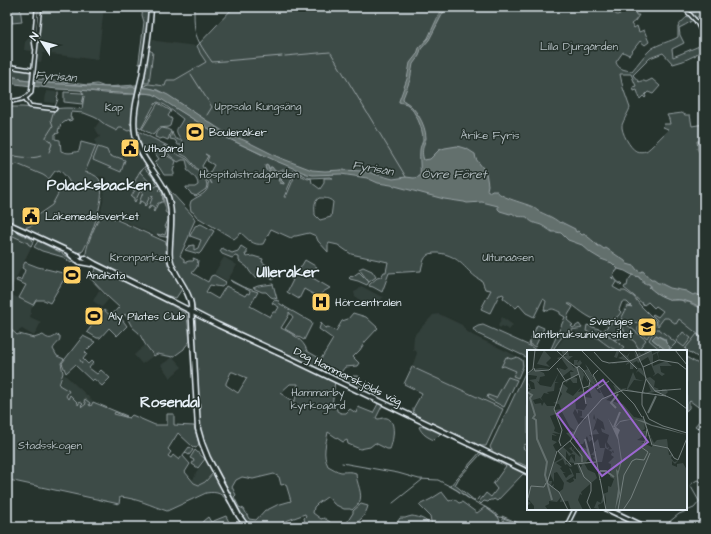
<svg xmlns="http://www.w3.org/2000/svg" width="711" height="534" viewBox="0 0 711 534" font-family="'Architects Daughter',sans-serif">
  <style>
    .built { fill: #333f3a }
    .green { fill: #3e4b47; stroke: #939ea0; fill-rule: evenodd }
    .water { fill: #636f6d; stroke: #98a3a5 }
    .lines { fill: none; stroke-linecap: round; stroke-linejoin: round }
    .stream { stroke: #98a3a5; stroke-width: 1 }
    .minor-casing { stroke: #e8f1f8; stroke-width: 5.5 }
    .major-casing { stroke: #e8f1f8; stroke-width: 7 }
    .minor { stroke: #26332d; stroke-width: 2.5 }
    .major { stroke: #26332d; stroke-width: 4 }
    .labels { text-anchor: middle; stroke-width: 3; stroke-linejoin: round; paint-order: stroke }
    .park-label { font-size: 11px; fill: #b5bfc3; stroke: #26332d }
    .poi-label { font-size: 11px; fill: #e8f1f8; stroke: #26332d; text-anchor: start }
    .street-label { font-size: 11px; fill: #e8f1f8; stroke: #26332d }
    .water-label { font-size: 12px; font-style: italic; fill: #b3bdc0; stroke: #26332d }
    .district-label { font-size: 15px; font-weight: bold; fill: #e8f1f8; stroke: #26332d }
    .inset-river { fill: none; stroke: #636f6d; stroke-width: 2 }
    .inset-road { fill: none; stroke: #747f7e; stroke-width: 1 }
    .view { fill: #9c67d0; fill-opacity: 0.15; stroke: #9c67d0; stroke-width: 2 }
    .inset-edge { fill: none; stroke: #e8f1f8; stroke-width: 2 }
  </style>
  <rect width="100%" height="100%" fill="#26332d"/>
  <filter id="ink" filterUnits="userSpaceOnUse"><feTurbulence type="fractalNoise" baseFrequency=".025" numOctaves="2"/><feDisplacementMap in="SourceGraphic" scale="8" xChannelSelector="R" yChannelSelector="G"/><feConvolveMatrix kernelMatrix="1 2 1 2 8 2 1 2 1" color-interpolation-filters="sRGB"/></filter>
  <g filter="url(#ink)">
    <g class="built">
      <path d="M41,7h63l-6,53 -55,-7 -2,9 -5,-1z"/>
      <path d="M34,31l-2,20 -8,-1 1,-8 5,-5z"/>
      <path d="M151,39l5,2 41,5 2,4 1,3 8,10 -39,24 -20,-3 5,-33 -4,-2z"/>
      <path d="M46,91l11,1 -1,11 -11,-1z"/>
      <path d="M100,120l7,6 10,5 2,-3h3l6,3 5,-2 1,6 30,55 6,26 -3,21 -2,1 -10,-3 -53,-23 -1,-2 2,-8 1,-18 2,-2v-4l-2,-1 -8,-1 -11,-4 11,-26 -1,-6 5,-3 -5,-9z"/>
      <path d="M7,163l6,3 4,-2 26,11 13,8 4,8 -8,14 -13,8 -6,12 -10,4 -16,-8z"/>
      <path d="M11,228l24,11 -28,58v-61z"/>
      <path d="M224,257l13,8 -10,16 -12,-7v-2z"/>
      <path d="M361,286l19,10 5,1 -3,1 -3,9h-4l-12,-5 -8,-5 -1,-5 4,-2z"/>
      <path d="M99,290l10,9 -7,8 -9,-6z"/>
      <path d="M10,294l23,11 -2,5v4l-1,3 11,5 -7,14 -12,-7 -7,4 -8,-8v-25z"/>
      <path d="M627,302l7,7 24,16 6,-7 15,1 18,15 -13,17h-130l12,-16 21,-10 16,4 5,-8 7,-2 5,-5z"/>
      <path d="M439,314l23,11 4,6 8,5 51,24v5l-21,44 -92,-42 5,-14 -1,-2 -3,-1 1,-14 2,-3 17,-18z"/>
      <path d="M502,317l11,8 -4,5 -7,-4 -2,2 -2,-2z"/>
      <path d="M145,345l8,11 -11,8 -8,-9z"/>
      <path d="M173,357l9,10 -12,11 -9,-13z"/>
      <path d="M64,374l29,27 -9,16 -15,-17 -3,-7 -6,-7z"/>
      <path d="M207,459l7,13 -9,10 -6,3 -5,-2 -2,-2 3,-5 1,-4 10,-12z"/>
    </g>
    <g class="green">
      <path d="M10,7h10l2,15 -10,1z"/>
      <path d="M143,7h6v18l-6,39h-4v-3l5,-39 -2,-7z"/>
      <path d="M235,7h371l1,3 5,-2 2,5 3,2 18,-6 1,6h3l-4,6 -4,3 3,4 3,-2 2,6 5,-2 5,12 -4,3 -5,-4 -11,14 -6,-3 -7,10c2,7 8,8 16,9 6,-7 12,-16 19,-22 9,-6 19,-7 27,-12 0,-3 0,-7 0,-10 2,-6 20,-19 26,-20v5c-8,6 -16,12 -25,16l1,7 4,8 -12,6 1,8 31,-13v41v-7l-1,-2 -1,-23h-4l-2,1v1l-13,6 -10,3 -10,-11 -13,5 -17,17 6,7 2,-1h3l2,1 6,-3 8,7 -7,8 -5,-2 -3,3 1,2 -1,1 -2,-2 -3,3 -3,-9 -3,1 -1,-4 3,-1 -5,-12h-11l3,14 7,20c-2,5 -6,11 -8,17 -1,7 8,23 14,26 3,1 7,1 10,0 3,-1 18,-17 22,-21v-1l-5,-2 1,-3h6l-1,-5 -2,-4 15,-2 3,2h5l2,11 12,-2v15l-3,1 -2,3v-2h-2l1,7h-1l2,4 1,-1 4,1v152l-40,-14 -42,-27 -5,7v1h-1l-3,4 3,5 6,5 -1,1 -10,-9 5,5 -3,5 7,4h5l9,6 6,8 15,15 1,4 -1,2 -13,-6 -3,4 -3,-2 -4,4 -11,-7 7,-13 4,1 -5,-5h-5l-3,8 2,2c-4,7 -9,8 -16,9 -13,1 -24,-10 -34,-17h-3l5,3 -5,8 -1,5 6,5 -2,1 2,2 6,-4 3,4c-3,1 -6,1 -10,2 -9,3 -15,14 -20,21h-2l15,-34 -5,-3v-2c-5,-2 -8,-5 -12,-1l-4,-1 2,-9 -3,-2 -9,18 -8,-4 -7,-8 -3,3 -13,-10 1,-3 -2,-1 -1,1h-2l-9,18 -9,-4 10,-19 -6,-1 -3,-8c-17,-9 -21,-26 -44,-28 -13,-1 -15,7 -17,18l-32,2 -7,19 -9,-5 -4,-1 1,-2 7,-6 4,-1 3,-5h2l2,-10 -37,-8 -13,-9 -9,-2 -1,2v7l-10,-11 -2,-5 -7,-3 -13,3h-2l-3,2 -20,-9 -8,15c-10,2 -15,-5 -22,-11l-7,6 -37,-22 -4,-5 -2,-1 -1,-6 1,-4c8,-6 18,-7 17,-18h1l-22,-26 -6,-3 1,-3 -1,-6h-3l-3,-5 -5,-1 2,-7c2,7 4,7 10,9 -9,-13 -5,-10 1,-22l-18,-14 -7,-3 -2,1 -3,4 -12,22 -11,-6v1l3,3v2l-5,2 -6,-3h-3l-2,3 -10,-5 -9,-7 -4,-2 -10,-4 -13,-1 -1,6h2v2l-3,1 -1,-1 -5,3 -3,3v3l-1,-1 -1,4h1v1l-4,1v5l5,1 1,11c7,3 11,2 18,0l2,-9 15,4 -11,26c5,1 11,3 14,7 9,15 -8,57 -16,72l-6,2h5l-3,1 -55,-26 9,-3v-3l3,-6 16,-11 7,-13 13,-6c-5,-7 -5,-10 -13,-16l-2,1h-2l-6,8 -6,-4 -26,-11 -4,2 -6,-3v-56h15l29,2 1,1c8,-3 22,-2 30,-1l2,-13 -2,8 -18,-2v-10l18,1 2,2 -3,-5c16,2 34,5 50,4 9,0 16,-2 25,1l48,31 19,10 40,19 -36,-20 -50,-34 -20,-11 -14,-3h-37l-69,-5v-3l51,6 9,-1 8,3 31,-2 10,1 -1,-1 4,-1 16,2 2,-6h8l31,-18 -6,-9 -1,-3 -2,-4 36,-38zM205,154l4,2 -2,5 7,4 -5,9 -5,-7 8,17 -10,-18 6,-10zM294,170l15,8 21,-1 3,1h-9v5l-4,6 -8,-6 -1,-5 -3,1 -12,-6 -10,24h-2l10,-23 -2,-1zM319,198c6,0 10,0 14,4l-2,15 -11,3 -5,-5c0,-7 -2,-13 4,-17z"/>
      <path d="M149,50l4,2 -4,31h-5l2,-12 -2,-2z"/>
      <path d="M7,68l23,2v11l-9,-1v-2l-14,-2z"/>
      <path d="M158,103l13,8 -3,5 4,3 -2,7 -2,1 -9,1 -6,7 -11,-6z"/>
      <path d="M162,128l5,1 4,2 -3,9 -5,-2 -3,1 -5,-2c1,-5 3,-7 7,-9z"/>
      <path d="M138,131l30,15 -1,2 -3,-3v3l2,7 10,6 -3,10 1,2v2h-10l-5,-8 -5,-5 5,-3 -5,-7 -6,-4 -4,5 -7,-19z"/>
      <path d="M98,147l9,3 2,5 6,3 2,-1 8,3 -4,12 -28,-12z"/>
      <path d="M169,148l6,5 12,6 19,22 1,4 -1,4 -10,7 -5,-2 -1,-2 -4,-4v-1h9l3,-2c0,-6 -6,-11 -11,-15l1,-2 -2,-8h-4l-4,2 -9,-7 -1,-6z"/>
      <path d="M148,166c11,15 23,32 22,52 0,5 -1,11 -1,16l-3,3 -7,-1 -2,-2 4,1 1,-1 3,1 2,-7 -2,-1 3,-7v-6l-3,-2c2,-4 0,-5 -1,-9 -1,-4 0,-9 -2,-13 -3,-5 -13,-18 -18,-22v-1z"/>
      <path d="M143,168l-3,4 14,15h1l3,-2 2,3 -2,2 2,2 1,-1v-1l1,1 1,11h-2l-1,1h-2l-4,9 -1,-1 2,-3 -4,-3 -2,4h-1l5,-13 -1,-1 -1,2 -1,-1 -5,11 -1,-1 1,-2 -4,-3 -2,3v-1l4,-11 -3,-1 -5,11 -1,-1v-3l-2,-1h-1l4,-7h-2l-1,-5c5,-5 5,-12 11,-17z"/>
      <path d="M155,171l16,21 22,24 2,4 -5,11 -1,5 -9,20 4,3v2l2,1 3,-1h4l1,-1 -1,-2 5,2 -1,7 -5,6 16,9 3,-6 3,-1 12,7 -4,5 -12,-2 -4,7 12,7 8,-13 19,10 2,-3 2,1 1,-3 -18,-9 -2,-2 13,7 15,5 -8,14 20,11 3,-5h3l3,-5 -7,-4 2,-3 5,1 1,3 4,2 1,1 26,15 1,2 -8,16 -19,-11 8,-12 -4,-5v3l-8,13c10,5 23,12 26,23l14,8 12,-20 -14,-10 2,-6 4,5 3,-1 8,4 6,-10 6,-2 5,-6 13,4 12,11 -13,14 -5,8 -7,7 6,6 -2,3 -12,1 -10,13 -3,27 5,2v2l4,2h5l4,-4 6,4 2,-6 15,6 6,-11 4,2 -7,14 2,1c3,0 6,-2 9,-1 10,3 6,24 3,31h-3l-12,-6 -5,4 -10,2 -12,-5 -1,-4 -4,2 -15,-10c-2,12 -6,22 0,34 4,2 8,5 13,6 6,0 10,-1 15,1 0,10 8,21 3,30 -2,3 -5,5 -7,7l-2,-1h-6l-10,-5 -5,-6 -2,-1 -10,7 -3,3 -1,6 8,6 3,-1 6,4 1,3h1l1,1 -1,1h-26l-2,-9 2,-2 -1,-2 -22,8 -8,5 -11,-1 -14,1 -9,-14 -25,-47 -6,-9 -7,-15 -3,-14 -6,-122 -2,-6 -18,-36 -2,-9 2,-37 -2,-13zM231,372h2l14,6 -9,15 -12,-8v-2zM290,384h8l-3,17 -6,-2 -9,-6zM274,474l5,3 2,8 5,-1 5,17 -14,4 -10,5h-2l-9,10 -7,-1 -5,-10 -5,-2 -5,-10 2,-2 -4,-8 4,-7 6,-3 11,2z"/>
      <path d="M102,213l64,29v12l2,11 14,24 -6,9 -14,-4 -74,-35c-1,-3 -2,-3 -2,-6 1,-10 11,-32 16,-40z"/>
      <path d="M201,224l13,7 -13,21 -2,2 -14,-4 4,-4 5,-1v5l4,-2 3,-8 -11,-4 5,-10z"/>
      <path d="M11,229l21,10 1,3 -2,4 -3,-2v-1l-17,-8 -1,1 1,-3 -2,-1z"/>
      <path d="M38,241l22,11 6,4h4l4,4 -3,3 -8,-6 -21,-6 -8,-4z"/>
      <path d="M241,246l6,4v4h-2l1,3 7,-1 10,3 -1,3c9,5 9,9 11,18l-2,-1 -2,-6 -12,3 -1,3 -6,-7 -3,-5 -8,-6v-4l-4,-1 -3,2 -10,-4 -2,-3 2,-3 10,5 6,-2z"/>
      <path d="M305,260l12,7 -6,10 19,11 -7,4 -5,5 -14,-8 -5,10 -12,-7 6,-12 -6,-4 5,-8 6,4z"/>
      <path d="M25,262l13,5 29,7 -17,29 -6,-3h-8l-3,5 -14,-7 7,-13 -10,-4 1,-2 4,1 3,-7 1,-3 -3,-2z"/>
      <path d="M97,267l62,31 26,15 2,3 3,25 -5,6 -1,2 -11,8 -16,-3 -3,2 -9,-12 -6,-11 -7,-6 -7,-13 -4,4 6,8 -10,10 -8,-8 -9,10h-3l-10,-6 17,-22 7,6 7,-8 1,1 1,-1 -12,-11 -18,-19z"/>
      <path d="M363,267l9,4 4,6 -7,5 -10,-13z"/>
      <path d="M359,272l10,10 -2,3 -9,-4 -8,-2 -1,-1 2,-2 1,1z"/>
      <path d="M632,275l7,2 8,6 3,2c3,9 13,11 21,15h10l4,2h4c4,4 11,4 15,9v4l-2,-1 2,2v23l-25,-20 -3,5 -8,-6h-4l-6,8 -1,-1v-5l-5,-5 1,-1 5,3 5,-6 -7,-5 -2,2 -6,-6 -4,3 -10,-9 -10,-8 1,-2h2l1,-5z"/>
      <path d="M273,284l4,15 -6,-2 -5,-5h-4l-9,-4 5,-2z"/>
      <path d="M642,322l12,5 -7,11 -9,-7v-3z"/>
      <path d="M611,323h5v2l6,3 2,6 -4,5 -2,-1 -3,2 -12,-9z"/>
      <path d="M624,323l6,4 16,13 -5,6 -1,5 -2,-2v-2l-1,-1 -2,-4 -9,-7 -4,-10z"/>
      <path d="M483,325l47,21 7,5h-9v6h-2l-50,-24 -3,-4 5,-3z"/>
      <path d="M537,325l7,3 -9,19 -6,-3z"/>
      <path d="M587,325l15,5v1l22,16 -3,4c-11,0 -24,-16 -35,-20z"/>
      <path d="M7,326l10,9 2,-1 15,4 9,-3c6,5 8,4 14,0l3,1c1,6 -5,8 -7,13l4,7 7,3 -3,4 2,10 -4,12 10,6 -3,5 2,3 2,-4 8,8v2l2,-3 3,2 -2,2 1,1 4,-3 -2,-3 1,-2 5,4 -1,2 2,1 2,-4 34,14 -1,1 -11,-5 -1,2 15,4 3,-3 23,10h12v-11h7v11l20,1 5,18 -3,4 -3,-1 -15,-14 -10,16 3,3 -3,4 3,2 2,-3 6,5 10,-13 4,3 -4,5 -3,-2 -3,3 7,8 -5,8 9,11 5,2 6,-3 9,-10 16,30 -1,2c-6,-10 -11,-13 -23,-11l-39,18c-15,-5 -31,-13 -47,-14l-1,7 -110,-24 -2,5z"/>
      <path d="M655,329h4l17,14 -6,6 -2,-4 -2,-2 -1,-4 -9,-4 -4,4 15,12h-5l-13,-11z"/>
      <path d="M683,332l8,6 -7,9 -8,-6z"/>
      <path d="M697,334l7,8v21l-2,-3 -17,-11z"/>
      <path d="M83,336l12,6 -10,10 2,2 -4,5 5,5 3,-3 2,2 -4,5 8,6 4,-4 9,8 -8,8 -8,-7 -2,2 -17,-16 -9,8 -4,-10z"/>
      <path d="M506,357l5,2 6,-2 5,3 1,6 -5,12 -5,-2 3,-5 -12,-5 -3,1z"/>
      <path d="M686,357l18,10v64h-2l-7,-5 5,-6 4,-6 -3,-5 -11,-8 -1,1v6l-3,3v-46l1,-1z"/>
      <path d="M412,367l91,42 -17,37h-5l-67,-31 -1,-6 9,-16 -18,-9z"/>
      <path d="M528,371v75l-3,-2 -2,4 5,4v15l-8,-4h-3l-24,-11 -2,-3 -1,-2 35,-74h1z"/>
      <path d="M353,376h5l2,1v9l2,1 4,5 -17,-9z"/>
      <path d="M508,377l9,3 -13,27 -17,-9 1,-3 8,3z"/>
      <path d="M421,426l10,4 2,-3 9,5 -8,8c-7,-3 -12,-6 -15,-13z"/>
      <path d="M195,450l10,9 -7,9 -6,-4 2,-4 -4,-2z"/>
      <path d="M481,451l43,20v1l4,2v2l-5,-2 -26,27 -3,-2 -1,1h-3l-2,2 -4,-1 -3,3 -2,-2 7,-9 5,4 6,-8 -4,-5 13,-18 -25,-12 -22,24 -4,7 19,15 1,2c-9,-4 -16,-11 -25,-16z"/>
      <path d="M442,492l7,9 5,-2 5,4 3,-1 15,11 8,-6c12,7 13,7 17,20h-70l-2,-11 -11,-11 12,-6z"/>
      <path d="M361,504l7,2c-3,11 -9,17 -20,20l-2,-2 7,-11v-2z"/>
      <path d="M226,516l3,6 -5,5h-19l-4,-1 2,-5 5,-4 3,5z"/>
      <path d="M412,516c7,1 14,3 18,9l-1,2h-30l-1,-6 2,-3h5l3,-1z"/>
      <path d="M502,516l21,9 -2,2h-16z"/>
    </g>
    <g class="water">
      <path d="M446,7h4l-7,6 -14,27 -8,9 -2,7 -6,8 -3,16 -7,18 1,3c11,5 22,24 22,37 0,2 -2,5 -2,6 -2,6 -2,11 0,16l6,-1 9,-9 6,-2 12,-2 10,3 8,5 1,5 10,13 2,13 -1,5 1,2h3l1,-1h5c4,7 28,12 36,16 2,1 3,3 5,4 8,4 15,6 22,12l1,-1 14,7v1l1,2 2,-1 4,4 2,-1c4,3 11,8 14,12h2l4,3 2,-1 19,13 2,3 7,2 3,4 3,2 3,-1 8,9h3l4,3h2l10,5 16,3 7,4 2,-1 9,3v14c-5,-6 -16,-10 -23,-11 -3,-1 -7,0 -10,0 -5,-2 -11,-4 -16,-8 -2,-1 -3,-3 -5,-4l-1,-1h2v-1c-1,-3 -4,-2 -7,-2l-1,-1v-3l-3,-1 -1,-2 -7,-2 -7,-4 -7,-2 -6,-6 -11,-4 -10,-6 -9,-8 -14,-5 -7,-7 -5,-1h-4c-3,-2 -7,-5 -11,-7 -6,-2 -10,-2 -14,-8 -7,-1 -9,1 -15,-4l-2,1 -10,-3 -2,-2v-3l-16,-4 -15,1 -3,-1 -20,-3 -53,-14 -13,-2 -11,-5 -26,-4 -28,1 -6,-1 -31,-13 -53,-25 -19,-10 -51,-32 -10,-1 -11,1 -55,-4 -20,-1 -50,-6v-7l14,2v2l25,3 60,4 22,1 2,-1 19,1 8,2 11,5 56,37 22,9 32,16 34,13 13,1 16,-1 23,1 29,8 13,-2 8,1 4,-1 2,-1c1,-9 -1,-17 0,-26 0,-4 3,-7 3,-11 0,-11 -8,-28 -15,-34 -2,-2 -6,-2 -9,-3v-1l8,-22 3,-16 7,-9 2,-6 9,-10 12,-26z"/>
      <path d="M266,164l2,1 1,4h1v-2h2l3,4c4,0 8,-3 12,1v3l-2,2h-2l-2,3 3,3v1l-4,-1 -2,-3 6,-5 -1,-2 -6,2 -5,-4h-4l-2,-1 -1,-4z"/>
      <path d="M656,335l9,5 1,3 4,4 -1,3 -2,1 -15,-12z"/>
    </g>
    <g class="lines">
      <g class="stream">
        <path d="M194,7c0,8 0,16 1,23 2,12 11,23 17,32l70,-6"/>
        <path d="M331,53l75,124"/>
        <path d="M285,56l45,-4"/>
        <path d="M191,74l21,33 -5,8"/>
        <path d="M55,107l3,-8 -1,-3 1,-1v-3"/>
        <path d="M49,152l3,-8 -2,-3 -4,-3v-1l7,-11 -2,-6 3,-10"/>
        <path d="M7,155c12,1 23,5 34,1"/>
        <path d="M621,335l3,3"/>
        <path d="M80,360l2,3"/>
        <path d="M342,463l56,10 21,6 19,1 19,10 14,10 14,7 12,9 12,4 16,7"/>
        <path d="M477,500l2,-3"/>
        <path d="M393,503l29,-23"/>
        <path d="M663,527l16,-13 15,-6 5,-6v-1l-9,-16 7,-5 7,3"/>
      </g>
      <g class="minor-casing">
        <g id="minor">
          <path d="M683,7l13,14 8,15"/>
          <path d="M35,48l-1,-7 3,-34"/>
          <path d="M7,66l26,4"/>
          <path d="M31,93l9,-86"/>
          <path d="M25,98l5,8 25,3"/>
          <path d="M7,102c9,-2 19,-1 24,-10"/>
          <path d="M566,527l9,-18"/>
        </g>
      </g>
      <g class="major-casing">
        <g id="major">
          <path d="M151,7c-1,23 -5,46 -9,69 -4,19 -10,38 -7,57 3,24 23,40 32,61 6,16 4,32 3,48 0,5 -1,11 0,16 3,17 18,29 21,46l7,125 4,14 6,15 31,58 8,11"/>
          <path d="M7,223l67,31 5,2"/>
          <path d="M71,255l6,5"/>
          <path d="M85,258l10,6 75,37"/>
          <path d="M77,259l3,3 11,2"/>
          <path d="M169,300l49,25 78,36 232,111"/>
          <path d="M607,509l38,18"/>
        </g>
      </g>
      <use href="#minor" class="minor"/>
      <use href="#major" class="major"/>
    </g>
  </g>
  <defs>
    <g id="stadium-square" transform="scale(1)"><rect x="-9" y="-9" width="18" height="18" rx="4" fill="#ffd166" stroke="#26332d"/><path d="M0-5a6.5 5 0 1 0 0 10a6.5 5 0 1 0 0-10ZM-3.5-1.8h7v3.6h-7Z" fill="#111"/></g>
    <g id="civic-square" transform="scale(1)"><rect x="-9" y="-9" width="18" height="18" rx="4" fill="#ffd166" stroke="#26332d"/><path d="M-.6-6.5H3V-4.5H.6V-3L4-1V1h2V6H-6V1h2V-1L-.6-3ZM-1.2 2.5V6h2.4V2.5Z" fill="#111"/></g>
    <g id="hospital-square" transform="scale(1)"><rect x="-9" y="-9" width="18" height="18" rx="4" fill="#ffd166" stroke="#26332d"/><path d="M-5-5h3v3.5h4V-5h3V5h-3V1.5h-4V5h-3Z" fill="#111"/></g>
    <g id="university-square" transform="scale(1)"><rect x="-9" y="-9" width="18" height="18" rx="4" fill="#ffd166" stroke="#26332d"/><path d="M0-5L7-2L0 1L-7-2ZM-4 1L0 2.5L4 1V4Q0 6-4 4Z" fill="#111"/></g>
  </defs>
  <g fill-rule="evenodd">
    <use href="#stadium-square" x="195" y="132"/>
    <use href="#civic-square" x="130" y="148"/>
    <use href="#civic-square" x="31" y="216"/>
    <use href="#stadium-square" x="72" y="275"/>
    <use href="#hospital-square" x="321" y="302"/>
    <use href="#stadium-square" x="94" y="316"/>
    <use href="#university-square" x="647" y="327"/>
  </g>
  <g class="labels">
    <g class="park-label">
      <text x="579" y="50">Lilla Djurgården</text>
      <text x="258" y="110">Uppsala Kungsäng</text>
      <text x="114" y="111">Kap</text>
      <text x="490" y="139">Årike Fyris</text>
      <text x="249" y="178">Hospitalsträdgården</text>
      <text x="140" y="261">Kronparken</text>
      <text x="508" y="261">Ultunaåsen</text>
      <text x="318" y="396">Hammarby<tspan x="318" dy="13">kyrkogård</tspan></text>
      <text x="50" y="449">Stadsskogen</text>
    </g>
    <g class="poi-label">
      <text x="209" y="136">Bouleråker</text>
      <text x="144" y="152">Uthgård</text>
      <text x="45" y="220">Läkemedelsverket</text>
      <text x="86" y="279">Anahata</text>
      <text x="335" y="306">Hörcentralen</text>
      <text x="108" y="320">Aly Pilates Club</text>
      <text x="633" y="325" text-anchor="end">Sveriges<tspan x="633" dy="13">lantbruksuniversitet</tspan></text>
    </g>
    <g class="street-label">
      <text transform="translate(348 376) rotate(26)" y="4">Dag Hammarskjölds väg</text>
    </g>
    <g class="water-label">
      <text transform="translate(56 76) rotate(5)" y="4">Fyrisån</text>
      <text transform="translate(373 168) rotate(10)" y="4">Fyrisån</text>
      <text x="454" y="178">Övre Föret</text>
    </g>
    <g class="district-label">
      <text x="99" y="190">Polacksbacken</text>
      <text x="288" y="277">Ulleråker</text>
      <text x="170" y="407">Rosendal</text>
    </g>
  </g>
  <g transform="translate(527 350)">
    <rect width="160" height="160" fill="#26332d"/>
    <path d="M17,0l7,8 -5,5 4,4 -13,-3zM34,0l7,1 1,5h4l-5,4 6,8 4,-3h-4v-5h4l-1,3 3,-3 2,3 -3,3 4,5 5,-2 9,18 -6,-4 -6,-12 -2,1 5,8v2l-4,-7 -2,7 -3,-8 -6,3 4,1v5h-4l-3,-4 -4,4 -1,-3 6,-2 -1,-6h4l-3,-2 -9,7 -3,-9 6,2 3,-2 -7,-10 -2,2 -2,-2 11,-3h-5zM90,0l10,6 3,-4 -2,5 2,3 6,-1 -2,-8 2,4 3,-2 -2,-3 4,4 4,-1 -1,-2 8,-1v4l9,-4 -3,3 1,7 -2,-7 -4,2v11l13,-5 6,5h-12l1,6 4,2 -3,2 -4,-3 -6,4 3,-3 -7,-17 -10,6 -1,-2 -4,2 5,5h3l6,10 3,-1 5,4 -1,6 5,2 -3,2 4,-1 1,3 1,-4h4l2,3 -3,3 -10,-3 -11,2 -17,-4v-2l-1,1 -5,1 -5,-5 5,4 6,-1 6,-16 3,7 8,2 -10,-1 -6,9 13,4 2,-3 2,3 6,-2 -5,-13 -8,-7 -2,2 2,-4 -12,-11 8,8 -1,3h-3v-6l-5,2 3,-3 -20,2 19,-3 -9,-3 5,-2 -4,-4 -2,6 -3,-1zM13,18l11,1 -14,1 7,3 1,3 -5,1 -1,5 -2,-1 3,4 11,2 8,-15 -4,10 4,1h-4l-1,8 -7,1 2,2 2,6 -2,-6 -5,-1 -3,5 2,3 -3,-3 -7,2 2,4 6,-1 1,3 2,-4 3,4h7l1,4 6,-1 -2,-5 -6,-1 5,-2 4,-7 -3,-5 4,-5 5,4 -2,4 7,4 10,-11 -5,7 5,-1 2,8v-2l7,1 -4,-11 3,-4 8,10h2l-2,-4 6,9 11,-7 -3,-6 3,1 4,4 -14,10 17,4 11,13 9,2 -2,-4 6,8h-2l2,7 -3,-6 1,5 -3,2h4l-1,4 -4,-2 1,4 -5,3 14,2h-10l11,5 -1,-10 -4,-2h3l4,8 3,-3 10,-1 2,16 4,-1 -2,4 3,4 4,-1 -3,3 -3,-3v4l5,2v-3l6,-1 4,7v40h-81v-16l-1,6 -3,3 -4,2 1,4 -5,-1 3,-7 4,2 2,-9 5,-2v-6l3,1 3,-8 -4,-2 1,-13 -3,-1 6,-6 -3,-2 1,-3 2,1 -1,-3 -1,2 -7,-4 -3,14h-5l-4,-4 2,-2 -5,-2 1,5 -2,-1 -3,4 2,2 -4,-1 4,7 7,3 2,5 -16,14 1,3 -2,-1 -2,6 5,10h-12l-3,-9 -8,1 1,-5 -4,5 -8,-1v3l-4,2 3,4h-14v-4l-5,-6 -1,1 3,2 -4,3v-5l2,-3h-2v-106l4,-2 -4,-2h3l-2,-4 1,-1 2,6h4l-1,-6 -5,-3 7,-1 1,-3 -7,-1 -3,8 3,-8h-3l7,-6zM57,46l3,9 -3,5 -8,-1 -1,-11zM48,59l3,5v-4l4,1v5l-3,1 7,2 -7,6 -6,-12zM35,62l8,15 5,4 -9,2 5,5 2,-2 -2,5 3,-5 4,3 -3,3 3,2 1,-4 1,4h3l4,-8 2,6 4,-3 -4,-4 10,-1 -3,-5 -3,2 3,-9 -2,-4 -1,2 1,-6 2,8 1,-4 6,4 2,8 -4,-2 1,4 7,3 -2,7 5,7 -4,1 1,-3 -2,1 -2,-6v6h-5l-2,-9 -5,5 3,7h-1l-5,-1v3v-3l4,1 -2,3h-3v-4l-7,-3 -2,4 -2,-4 2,10 -7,-7 3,-3 -4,3v-3l-3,1 4,4 -2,2 -8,-7 -6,4 5,7 -9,5 3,-12 -3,-6 4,-3 -5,-2v-5l5,1 -5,-3 9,1 -7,-3 1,-3 -5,-12zM39,101l3,5 3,-2 3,1v7l-4,-6 -2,6 13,3 -1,2 -4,-2 3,8h-4v6l-3,-1 1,3 -4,2 -4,-2 8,-5 -3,-7 -2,-1 3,6 -3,1 -2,-4 2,4 -3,3 -3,-5 3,-1h-3l-3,-4 2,-1 -6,-4 7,-4 2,6 2,-1 3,3 3,-1 -7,-4zM30,122l7,11 -1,6 -4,3 -6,-4 1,-4 -3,2 1,-5h-3l1,-7 4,8v-9z" fill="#3e4b47" fill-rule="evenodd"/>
    <path d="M49,0l2,7 7,7 3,4 17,31 3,19 6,10 6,-7 4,-1 10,-1 10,2 8,4 5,1 7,2 4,1 19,6 -35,-9 -18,-7 -14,3 -4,5 4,3 -2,5 4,26 -4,14 2,18 -5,17 3,-21 -2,-20 2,2 3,-10 -3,-21 -10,-22 -3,-19 -20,-35 -7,-7z" fill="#636f6d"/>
    <path class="inset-river" d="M0,42l5,3 -2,3 5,17 -2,3 3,2 1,19 10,23 -2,13 7,25M89,58l-5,-5 7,-9M121,63l8,-17M87,77l6,-15M58,89l6,22M73,121h6l8,6"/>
    <path class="inset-road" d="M54,0l53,54 8,13M91,0l19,19M108,0l8,17M148,0l12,15M30,1l12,11M67,2l8,9 7,2 21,-2M41,11l9,7 6,20M103,11l23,-11M116,17l16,-7 19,3 9,7M116,17l3,12M7,18l1,3 14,-1 20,-20M30,18l8,12M50,18l2,-2 5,5 6,10 -1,5 -6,2M71,20l-5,5 7,13M0,24l6,-5 2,-19M119,29l9,12M56,38l3,16M70,39l12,-8M128,41l26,-2M115,44l4,-15M115,44v11l7,14 14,7 24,7M139,46l9,4 12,9M29,54l-2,5 8,21 -3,11 2,5M29,54l7,-22 16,-8M61,64l12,66M116,66l9,29M120,79l-2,13 -4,5 7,5M43,91l12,15v6M126,95l15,3 6,10 4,2 9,-22M30,101l-10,32 12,9 9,18M31,101l13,14M31,101l13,-11 7,-14 24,-27 21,-9 43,6 -11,-5M51,113l6,14 7,6M47,114l22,-2M73,129l6,31M64,133v8l-4,11 4,8M0,152l4,-16 13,1 2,-4M91,160l6,-35 8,-14 4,-2 8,1 4,-8M96,160l8,-12 19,-45"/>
    <path class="view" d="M76,30l45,62 -46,34 -45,-62z"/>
    <rect width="160" height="160" class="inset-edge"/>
  </g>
  <rect width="711" height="534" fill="none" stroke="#26332d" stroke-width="24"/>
  <rect x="12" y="12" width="687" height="510" fill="none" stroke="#e8f1f8" stroke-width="1.5" filter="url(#ink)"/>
  <g transform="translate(42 42) rotate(306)" stroke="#26332d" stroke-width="3" paint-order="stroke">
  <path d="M0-3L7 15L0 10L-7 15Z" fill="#e8f1f8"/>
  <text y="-6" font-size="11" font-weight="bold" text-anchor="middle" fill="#e8f1f8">N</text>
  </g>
</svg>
